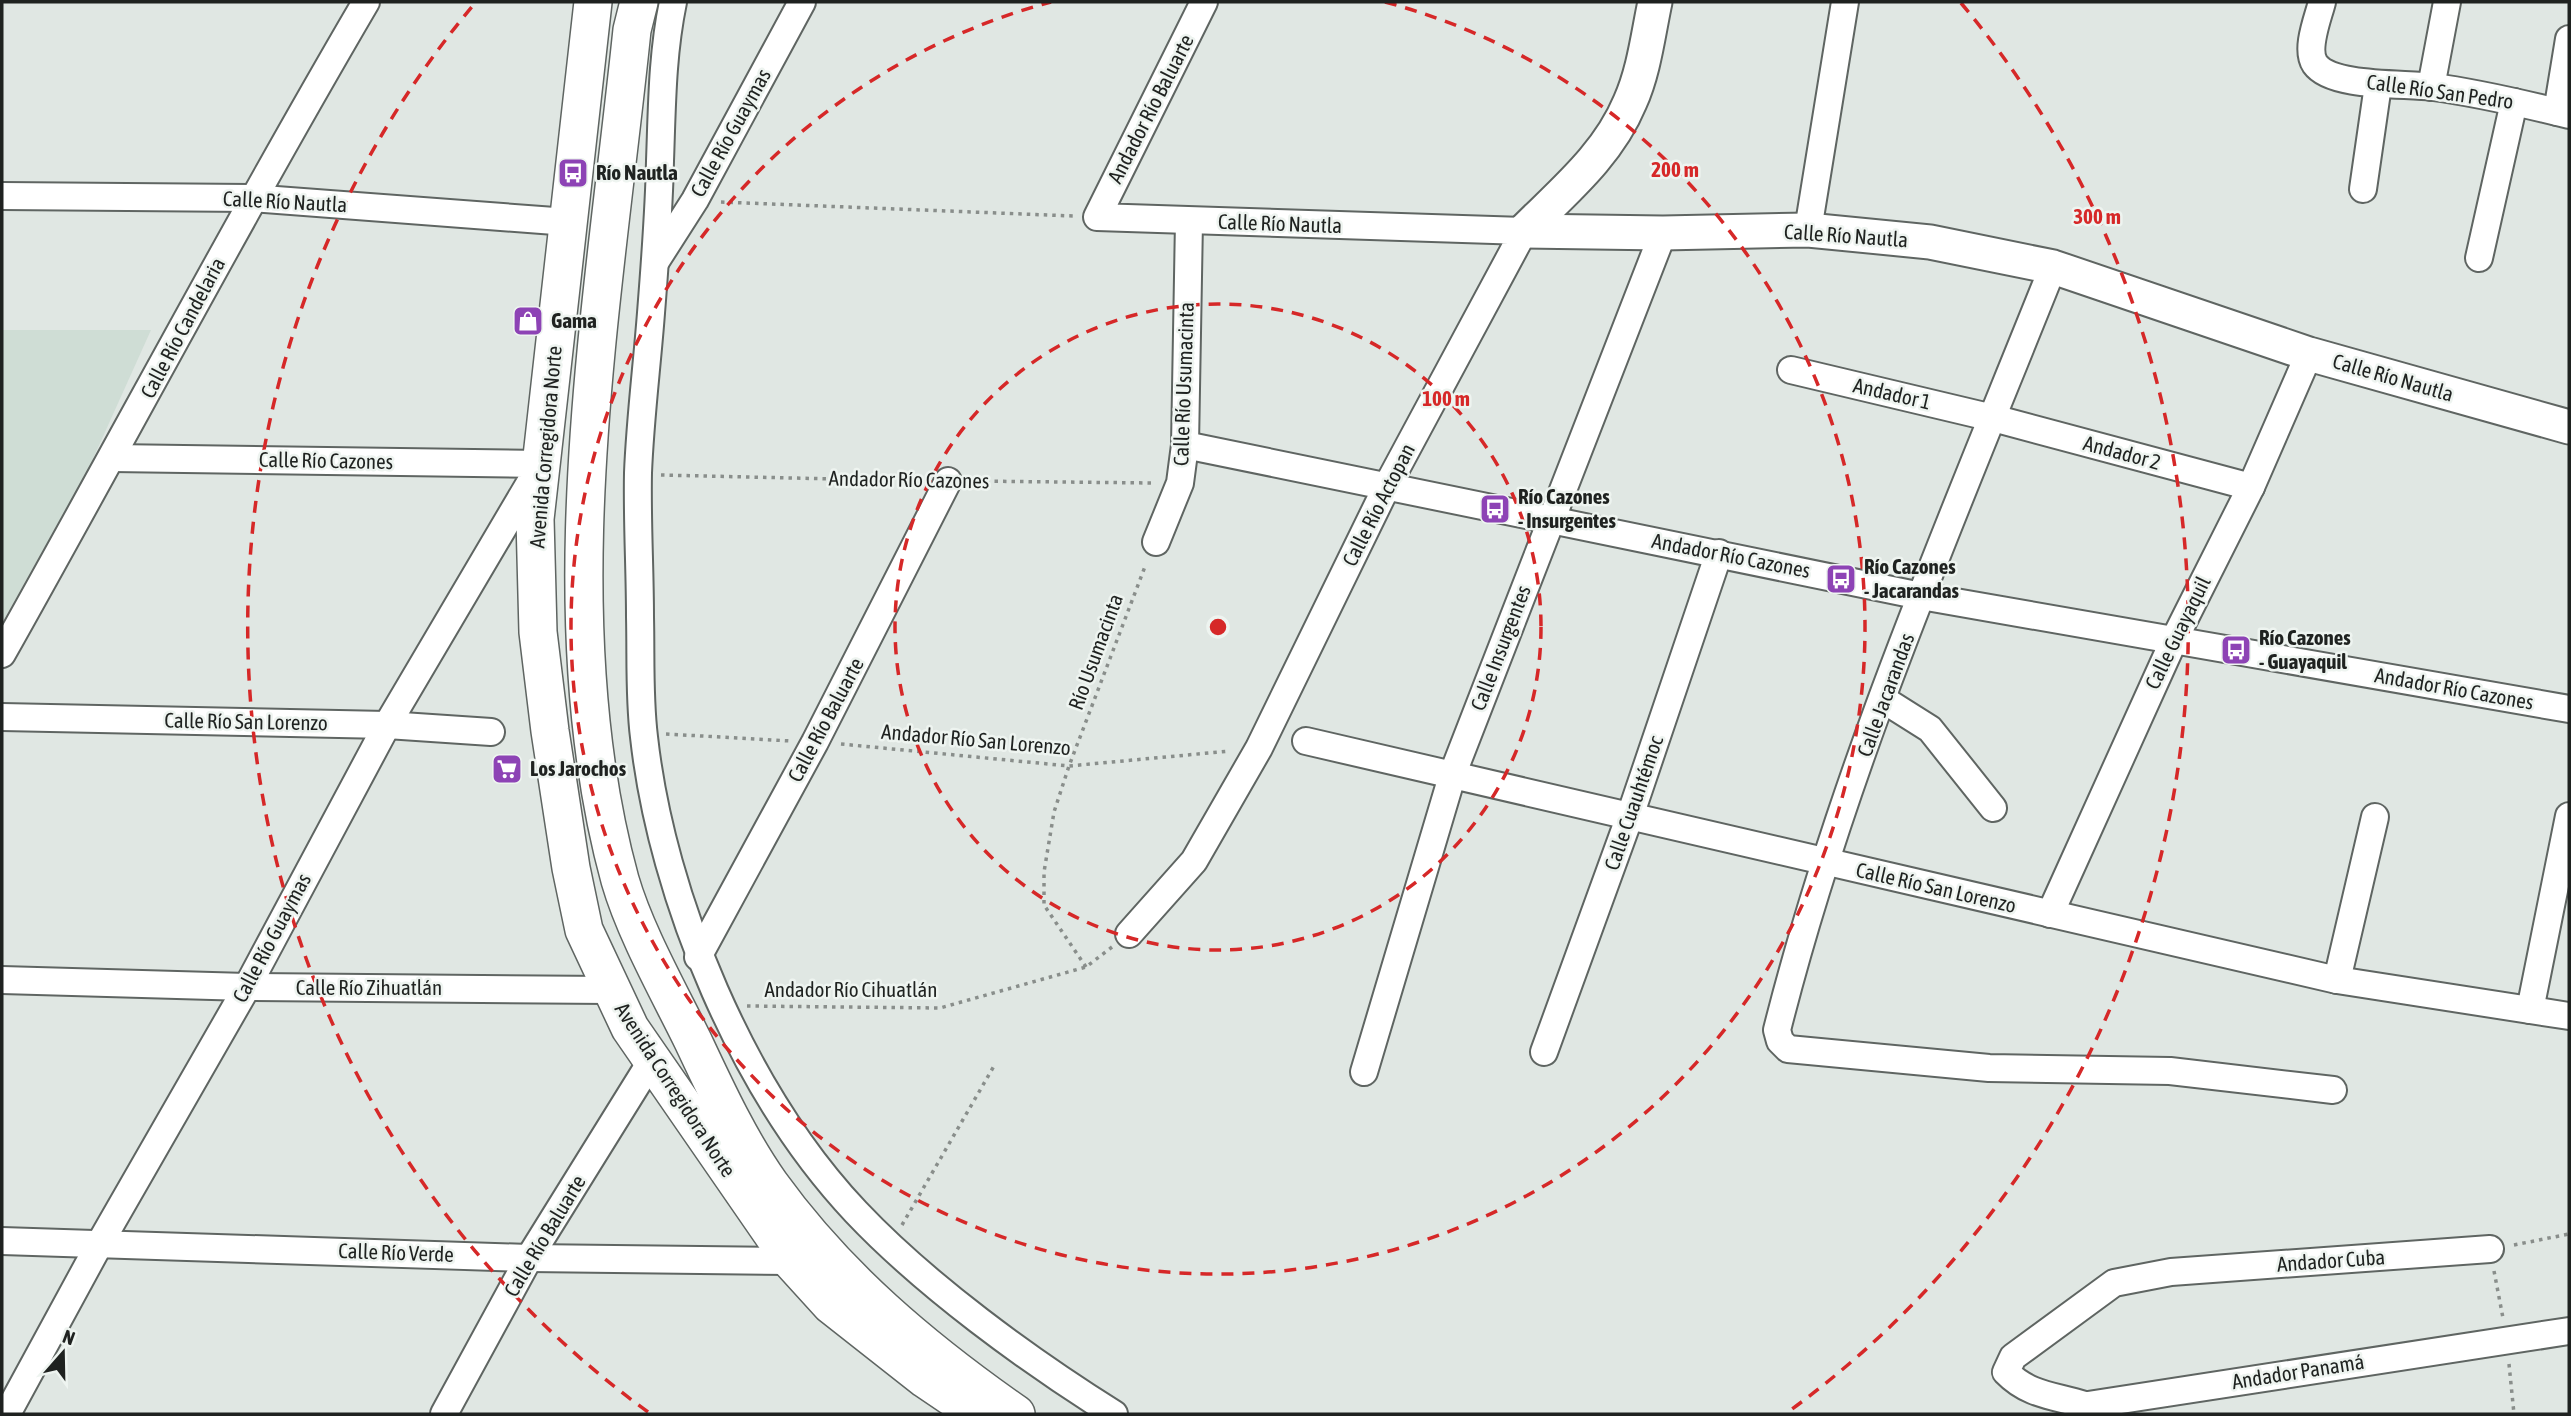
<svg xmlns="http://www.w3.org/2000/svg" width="2571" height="1416" viewBox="0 0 2571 1416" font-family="'Asap Condensed',sans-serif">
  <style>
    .built { fill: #cfddd5 }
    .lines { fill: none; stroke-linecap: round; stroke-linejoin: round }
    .minor-casing { stroke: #5f6562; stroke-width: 30 }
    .tertiary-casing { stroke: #5f6562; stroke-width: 37 }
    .secondary-casing { stroke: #5f6562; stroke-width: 40 }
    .path { stroke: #898e8b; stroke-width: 3.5; stroke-dasharray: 3.5 5; stroke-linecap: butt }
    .minor { stroke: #fff; stroke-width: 26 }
    .tertiary { stroke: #fff; stroke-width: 33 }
    .secondary { stroke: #fff; stroke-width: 37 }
    .ring { fill: none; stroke: #d62828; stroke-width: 3.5; stroke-dasharray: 12 9 }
    .labels { text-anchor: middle; stroke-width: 5; stroke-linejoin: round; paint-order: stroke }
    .street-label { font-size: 21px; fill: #1f2220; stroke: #eef4f0 }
    .poi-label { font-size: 21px; font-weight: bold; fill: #1f2220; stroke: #eef4f0; text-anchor: start }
    .centre { fill: #d62828; stroke: #eef4f0; stroke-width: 3.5 }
    .ring-label { font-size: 21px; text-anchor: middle; font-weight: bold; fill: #d62828; stroke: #eef4f0; stroke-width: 5; stroke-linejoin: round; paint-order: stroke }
  </style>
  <rect width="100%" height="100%" fill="#e0e7e3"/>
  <path class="built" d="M2,330h149l-64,142 -85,151z"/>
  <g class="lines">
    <g class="minor-casing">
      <g id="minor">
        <path d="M673,2c-11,53 -11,105 -13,159 -1,51 -5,101 -9,152 -4,53 -11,107 -13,160 -1,48 2,96 2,144 1,40 -1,80 4,120 18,162 100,356 212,475 70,74 172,148 258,202"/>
        <path d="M2322,2c-4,16 -17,47 -7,62 17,24 92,19 118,23 46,6 92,17 136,28"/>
        <path d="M2431,87l16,-85"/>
        <path d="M2557,112l12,-73"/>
        <path d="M2363,189l15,-104"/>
        <path d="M2,196l249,2 317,24"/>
        <path d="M1808,230l37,-228"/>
        <path d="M2479,258l35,-156"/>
        <path d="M656,261l39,-61 107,-198"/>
        <path d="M2053,267c-100,250 -210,501 -276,763l3,11 8,8 201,19 181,3 163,19"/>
        <path d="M1791,370l202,48 258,69"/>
        <path d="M1185,445l736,151 648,113"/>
        <path d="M1156,542l24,-59 5,-38 4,-224"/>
        <path d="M2,654c122,-217 238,-437 364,-652"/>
        <path d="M1884,700l46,29 63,79"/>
        <path d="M2,717l385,8 104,7"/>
        <path d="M1306,741l1031,239 232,36"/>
        <path d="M2050,914l124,-274 77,-153 58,-133"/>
        <path d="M1129,934l65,-73 65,-113 128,-262 137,-255 -427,-14 107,-215"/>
        <path d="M698,957l117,-215 133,-261"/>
        <path d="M2,980l245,7 363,3"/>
        <path d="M2337,980l38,-163"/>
        <path d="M2530,1010l39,-194"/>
        <path d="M1544,1052l87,-239 88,-260"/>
        <path d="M1364,1072l89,-299 210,-540"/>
        <path d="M2,1241l527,17 262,3"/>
        <path d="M2088,1405l481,-74"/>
        <path d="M7,1414l93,-171 147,-256 140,-262 154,-261 -429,-6"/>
        <path d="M444,1414l85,-156 123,-198"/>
        <path d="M2105,1414c-35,-20 -70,-12 -99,-42l7,-15 101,-74 57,-11 319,-23"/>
      </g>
    </g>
    <g class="tertiary-casing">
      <g id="tertiary">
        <path d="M1524,231l139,2 145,-3 122,12 123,25 256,87 260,73"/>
        <path d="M1524,231c40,-40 84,-76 106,-129 14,-31 18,-67 25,-100"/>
      </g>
    </g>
    <g class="secondary-casing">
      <g id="secondary">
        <path d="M593,2l-58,517 3,113 12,99 21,137 13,62 46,98 161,233 40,44 94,74 52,35"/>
        <path d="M639,2l-7,28c-28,272 -86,582 -12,850 15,52 49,112 73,161 23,49 46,99 77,143 67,93 153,165 246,230"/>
      </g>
    </g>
    <g class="path">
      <path d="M721,202l352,14"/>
      <path d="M661,475l262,6"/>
      <path d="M969,481l185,2"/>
      <path d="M666,734l125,7"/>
      <path d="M841,744l228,22 161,-15"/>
      <path d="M1086,967l-42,-62v-33l10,-60 15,-46 77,-202"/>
      <path d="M747,1006l193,2 146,-41 26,-20"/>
      <path d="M902,1225l92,-159"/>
      <path d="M2514,1245l55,-11"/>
      <path d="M2494,1271l9,47"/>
      <path d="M2509,1364l5,50"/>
    </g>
    <use href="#minor" class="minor"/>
    <use href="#tertiary" class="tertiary"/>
    <use href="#secondary" class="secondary"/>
  </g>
  <g class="ring">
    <circle cx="1218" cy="627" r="323"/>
    <path d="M1385 2A647 647 0 1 1 1051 2"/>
    <path d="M648 1412A970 970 0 0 1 475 3M1961 3A970 970 0 0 1 1788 1412"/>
  </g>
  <defs>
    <g id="bus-square" transform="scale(1.575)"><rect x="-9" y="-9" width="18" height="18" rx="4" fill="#8d43b5" stroke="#eef4f0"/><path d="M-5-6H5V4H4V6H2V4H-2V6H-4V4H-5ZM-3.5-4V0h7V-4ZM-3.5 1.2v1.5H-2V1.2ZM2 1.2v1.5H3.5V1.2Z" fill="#fff"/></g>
    <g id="shop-square" transform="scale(1.575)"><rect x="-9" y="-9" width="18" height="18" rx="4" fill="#8d43b5" stroke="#eef4f0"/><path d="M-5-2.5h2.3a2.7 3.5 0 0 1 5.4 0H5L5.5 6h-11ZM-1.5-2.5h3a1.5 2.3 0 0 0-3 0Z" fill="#fff"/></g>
    <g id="supermarket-square" transform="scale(1.575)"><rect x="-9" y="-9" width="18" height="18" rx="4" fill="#8d43b5" stroke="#eef4f0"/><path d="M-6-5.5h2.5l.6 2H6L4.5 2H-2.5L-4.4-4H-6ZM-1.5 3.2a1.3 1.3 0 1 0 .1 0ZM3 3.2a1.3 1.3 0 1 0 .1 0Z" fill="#fff"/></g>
  </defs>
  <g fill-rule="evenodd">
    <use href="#bus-square" x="573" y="173"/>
    <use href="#shop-square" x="528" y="321"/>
    <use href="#bus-square" x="1495" y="509"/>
    <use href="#bus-square" x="1841" y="579"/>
    <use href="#bus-square" x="2236" y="650"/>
    <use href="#supermarket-square" x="507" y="769"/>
  </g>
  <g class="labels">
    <g class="street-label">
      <text transform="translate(2440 92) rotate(8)" y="7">Calle Río San Pedro</text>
      <text transform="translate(1151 109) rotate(-63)" y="7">Andador Río Baluarte</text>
      <text transform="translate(731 133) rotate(-61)" y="7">Calle Río Guaymas</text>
      <text transform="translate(285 202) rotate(3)" y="7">Calle Río Nautla</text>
      <text transform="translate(1280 224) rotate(2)" y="7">Calle Río Nautla</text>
      <text transform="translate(1846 236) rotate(4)" y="7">Calle Río Nautla</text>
      <text transform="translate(183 328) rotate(-62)" y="7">Calle Río Candelaria</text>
      <text transform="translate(2393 378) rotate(16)" y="7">Calle Río Nautla</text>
      <text transform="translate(1184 384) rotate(-88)" y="7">Calle Río Usumacinta</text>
      <text transform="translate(1892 394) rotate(13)" y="7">Andador 1</text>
      <text transform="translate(546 447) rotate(-85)" y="7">Avenida Corregidora Norte</text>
      <text transform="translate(2122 453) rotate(15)" y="7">Andador 2</text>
      <text transform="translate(326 461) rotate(1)" y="7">Calle Río Cazones</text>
      <text transform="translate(909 480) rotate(1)" y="7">Andador Río Cazones</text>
      <text transform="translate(1379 505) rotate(-63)" y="7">Calle Río Actopan</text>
      <text transform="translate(1731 556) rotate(11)" y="7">Andador Río Cazones</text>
      <text transform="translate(2178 633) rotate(-64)" y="7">Calle Guayaquil</text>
      <text transform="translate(1501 648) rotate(-69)" y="7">Calle Insurgentes</text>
      <text transform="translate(1096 652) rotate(-70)" y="7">Río Usumacinta</text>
      <text transform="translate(2454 689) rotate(10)" y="7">Andador Río Cazones</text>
      <text transform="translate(1886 695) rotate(-70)" y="7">Calle Jacarandas</text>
      <text transform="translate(826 720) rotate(-62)" y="7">Calle Río Baluarte</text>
      <text transform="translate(246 722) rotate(1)" y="7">Calle Río San Lorenzo</text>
      <text transform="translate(976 740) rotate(5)" y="7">Andador Río San Lorenzo</text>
      <text transform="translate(1634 803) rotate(-71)" y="7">Calle Cuauhtémoc</text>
      <text transform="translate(1936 888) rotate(13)" y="7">Calle Río San Lorenzo</text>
      <text transform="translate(272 938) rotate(-62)" y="7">Calle Río Guaymas</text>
      <text x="369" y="995">Calle Río Zihuatlán</text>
      <text x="851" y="997">Andador Río Cihuatlán</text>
      <text transform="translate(675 1090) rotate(57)" y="7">Avenida Corregidora Norte</text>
      <text transform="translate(545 1236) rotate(-59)" y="7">Calle Río Baluarte</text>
      <text transform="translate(396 1253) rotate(2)" y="7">Calle Río Verde</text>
      <text transform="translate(2331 1261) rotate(-4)" y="7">Andador Cuba</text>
      <text transform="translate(2298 1372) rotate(-9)" y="7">Andador Panamá</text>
    </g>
    <g class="poi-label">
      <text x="596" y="180">Río Nautla</text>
      <text x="551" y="328">Gama</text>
      <text x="1518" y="504">Río Cazones<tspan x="1518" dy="24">- Insurgentes</tspan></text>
      <text x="1864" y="574">Río Cazones<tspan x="1864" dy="24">- Jacarandas</tspan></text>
      <text x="2259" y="645">Río Cazones<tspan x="2259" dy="24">- Guayaquil</tspan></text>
      <text x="530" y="776">Los Jarochos</text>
    </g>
  </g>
  <circle cx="1218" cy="627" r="10" class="centre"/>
  <g class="ring-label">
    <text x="1675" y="177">200 m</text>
    <text x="2097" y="224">300 m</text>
    <text x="1446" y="406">100 m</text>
  </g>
  <rect width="2571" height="1416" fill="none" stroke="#1f2220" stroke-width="7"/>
  <g transform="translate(63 1353) rotate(20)" stroke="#eef4f0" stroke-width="5" paint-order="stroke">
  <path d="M0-5L12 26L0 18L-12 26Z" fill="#1f2220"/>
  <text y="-10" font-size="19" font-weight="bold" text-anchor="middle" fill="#1f2220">N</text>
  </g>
</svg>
